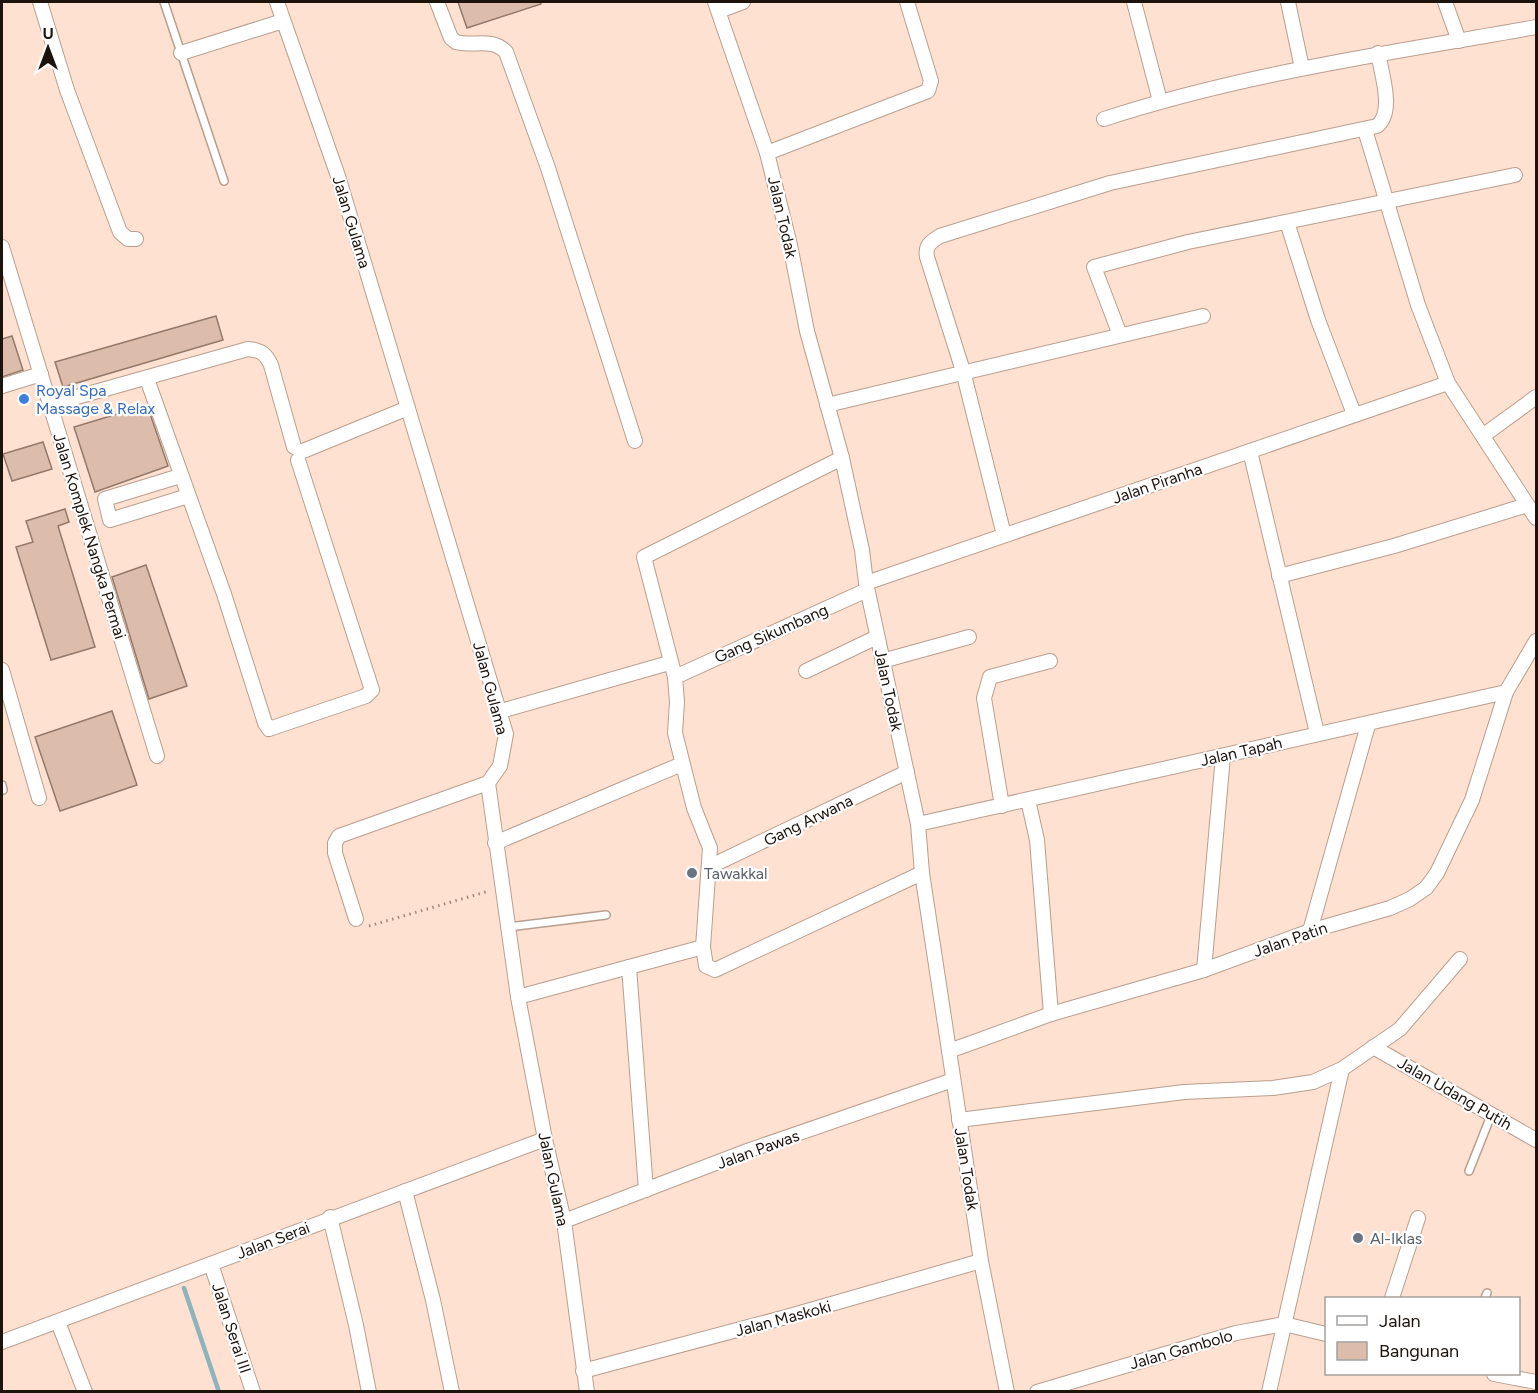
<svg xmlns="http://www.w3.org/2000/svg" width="1538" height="1393" viewBox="0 0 1538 1393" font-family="Figtree,sans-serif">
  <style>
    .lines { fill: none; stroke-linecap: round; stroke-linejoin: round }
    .stream { stroke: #8db4bd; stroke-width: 4.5 }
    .building { fill: #dcbcaa; stroke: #93796a; stroke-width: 1.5 }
    .service-casing { stroke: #b99e8e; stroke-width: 10 }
    .minor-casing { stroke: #b99e8e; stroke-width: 16 }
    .path { stroke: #9f897e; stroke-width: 3; stroke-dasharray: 1.5 4.5; stroke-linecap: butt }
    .service { stroke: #fff; stroke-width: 7 }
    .minor { stroke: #fff; stroke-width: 14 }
    .shop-dot { fill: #3f7fe0; stroke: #fff; stroke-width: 2 }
    .worship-dot { fill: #6b7280; stroke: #fff; stroke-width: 2 }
    .labels { text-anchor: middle; stroke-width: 4.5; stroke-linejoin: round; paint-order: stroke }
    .street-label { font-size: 16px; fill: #1c130d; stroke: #fff }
    .shop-label { font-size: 16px; fill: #366cbe; stroke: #fff; text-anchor: start }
    .worship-label { font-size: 16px; fill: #5b616d; stroke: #fff; text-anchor: start }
  </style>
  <rect width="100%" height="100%" fill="#ffe1d1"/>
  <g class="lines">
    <path class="stream" d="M184,1288l35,104"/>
  </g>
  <g class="building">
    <path d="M458,2h83v2l-74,24z"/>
    <path d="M216,316l7,24 -160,47 -8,-25z"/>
    <path d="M12,336l11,34 -21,7v-38z"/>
    <path d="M147,405l21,61 -73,26 -21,-65z"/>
    <path d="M43,442l9,27 -40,12 -9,-27z"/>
    <path d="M65,509l4,13 -11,4 37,121 -44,13 -35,-113 17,-5 -7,-21z"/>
    <path d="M146,565l41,121 -38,13 -37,-122z"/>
    <path d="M112,711l25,74 -77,26 -25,-74z"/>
  </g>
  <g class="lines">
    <g class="service-casing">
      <g id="service">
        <path d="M164,2l60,179"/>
        <path d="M2,785l1,5"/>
        <path d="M508,927l98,-12"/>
        <path d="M1469,1171l23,-58"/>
        <path d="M1485,1298l2,-5"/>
      </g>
    </g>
    <g class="minor-casing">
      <g id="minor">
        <path d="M40,2l27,88 53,142 8,7h8"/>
        <path d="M277,2l61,174 168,558 -6,32 -12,17 30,214 27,142 19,82 23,171"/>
        <path d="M437,2l14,36 5,4c18,5 36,-5 50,10l42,116 87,273"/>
        <path d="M715,2l52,151 23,92 17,86 35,127 20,92 4,33 52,241 4,49 59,388 26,131"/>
        <path d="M1134,2l26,99"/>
        <path d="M1288,2l14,66"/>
        <path d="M1445,2l14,39"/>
        <path d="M719,11l24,-9"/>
        <path d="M181,53l102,-32"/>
        <path d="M1104,119c141,-46 287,-66 432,-92"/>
        <path d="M1365,130l53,175 30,78 88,135"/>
        <path d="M767,153l161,-62 3,-10 -24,-79"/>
        <path d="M1287,222l31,98 36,94"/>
        <path d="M2,247l155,509"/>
        <path d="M1120,335l-26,-68 94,-25 327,-67"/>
        <path d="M147,379l77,215 41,129 4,6 97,-33 6,-6 -74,-230"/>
        <path d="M2,386l39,-12"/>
        <path d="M59,402l189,-53c13,1 18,5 23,16l23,82"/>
        <path d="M827,405l376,-89"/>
        <path d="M1484,435l52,-38"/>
        <path d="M303,451l105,-43"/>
        <path d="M1250,451l67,282"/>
        <path d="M842,458l-198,99 31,120 2,25 -2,31 19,75 16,40 -7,99 3,19 9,4 207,-97"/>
        <path d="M180,476l-75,23 5,21 78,-24"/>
        <path d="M1004,535l-41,-164 -36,-114c-2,-11 3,-15 13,-21l170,-53 267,-57c18,-14 4,-54 1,-73"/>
        <path d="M1279,576l115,-30 133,-41"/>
        <path d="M866,583l582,-200"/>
        <path d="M882,661l87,-24"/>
        <path d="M2,670l37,128"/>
        <path d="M806,671l71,-34"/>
        <path d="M675,677l192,-87"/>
        <path d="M501,711l168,-48"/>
        <path d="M1028,800l9,40 14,174"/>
        <path d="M1002,806l-18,-108 6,-21 60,-16"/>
        <path d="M918,824l588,-132 30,-51"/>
        <path d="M495,843l187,-79"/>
        <path d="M709,867l198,-95"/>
        <path d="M356,919l-21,-66v-10l4,-7 149,-53"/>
        <path d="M1310,931l58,-206"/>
        <path d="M629,967l17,223"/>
        <path d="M1204,970l19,-214"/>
        <path d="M518,997l185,-50"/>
        <path d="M1373,1047l163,93"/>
        <path d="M949,1051l102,-37 153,-44 106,-39 80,-23 20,-9 16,-11 11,-15 35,-73 34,-108"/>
        <path d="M959,1120l225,-28 89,-4 40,-6 29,-13 58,-40 60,-70"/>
        <path d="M405,1191l28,109 19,92"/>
        <path d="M330,1217l26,108 13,67"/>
        <path d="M564,1221l183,-70 206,-71"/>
        <path d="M211,1264l42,128"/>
        <path d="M1392,1298l26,-80"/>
        <path d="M58,1322l27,70"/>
        <path d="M2,1342l543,-203"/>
        <path d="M583,1371l203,-54 195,-56"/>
        <path d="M1494,1374l42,8"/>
        <path d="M1037,1392l199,-59 48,-9 42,10"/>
        <path d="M1269,1392l73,-323"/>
      </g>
    </g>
    <path class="path" d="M369,926l120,-35"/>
    <use href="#service" class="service"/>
    <use href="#minor" class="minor"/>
  </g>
  <circle class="shop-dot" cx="24" cy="399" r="6"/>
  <g class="worship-dot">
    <circle cx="692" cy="873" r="6"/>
    <circle cx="1358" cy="1238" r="6"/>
  </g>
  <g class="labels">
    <g class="street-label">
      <text transform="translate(783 217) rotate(77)" y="6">Jalan Todak</text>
      <text transform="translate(352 222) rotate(73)" y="6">Jalan Gulama</text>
      <text transform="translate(1157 483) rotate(-19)" y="6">Jalan Piranha</text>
      <text transform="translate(90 536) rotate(73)" y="6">Jalan Komplek Nangka Permai</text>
      <text transform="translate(771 633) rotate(-24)" y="6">Gang Sikumbang</text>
      <text transform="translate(491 688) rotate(75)" y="6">Jalan Gulama</text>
      <text transform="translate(889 690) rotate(78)" y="6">Jalan Todak</text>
      <text transform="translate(1241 751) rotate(-13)" y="6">Jalan Tapah</text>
      <text transform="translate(808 820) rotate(-26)" y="6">Gang Arwana</text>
      <text transform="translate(1290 939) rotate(-19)" y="6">Jalan Patin</text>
      <text transform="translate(1455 1093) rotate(30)" y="6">Jalan Udang Putih</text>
      <text transform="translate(758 1149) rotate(-20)" y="6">Jalan Pawas</text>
      <text transform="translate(967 1169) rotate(81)" y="6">Jalan Todak</text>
      <text transform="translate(554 1179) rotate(78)" y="6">Jalan Gulama</text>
      <text transform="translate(273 1240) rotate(-21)" y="6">Jalan Serai</text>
      <text transform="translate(783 1318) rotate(-15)" y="6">Jalan Maskoki</text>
      <text transform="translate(232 1328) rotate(72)" y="6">Jalan Serai III</text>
      <text transform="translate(1181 1349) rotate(-16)" y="6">Jalan Gambolo</text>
    </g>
    <g class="shop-label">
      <text x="36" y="396">Royal Spa<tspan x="36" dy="18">Massage &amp; Relax</tspan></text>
    </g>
    <g class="worship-label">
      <text x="704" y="879">Tawakkal</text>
      <text x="1370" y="1244">Al-Iklas</text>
    </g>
  </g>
  <rect width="1538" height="1393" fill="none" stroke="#1c130d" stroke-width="6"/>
  <rect x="1325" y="1297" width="195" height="78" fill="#ffffff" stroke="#a4a19e" stroke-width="1.5"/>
  <rect x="1337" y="1316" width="30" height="9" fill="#ffffff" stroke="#a4a19e" stroke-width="1.5"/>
  <text x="1379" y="1327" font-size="18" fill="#1c130d">Jalan</text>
  <rect x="1337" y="1342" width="30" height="18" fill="#dcbcaa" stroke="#a4a19e" stroke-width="1.5"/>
  <text x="1379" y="1357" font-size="18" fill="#1c130d">Bangunan</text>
  <g transform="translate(48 48)" stroke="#ffffff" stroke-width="4.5" paint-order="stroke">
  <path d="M0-4.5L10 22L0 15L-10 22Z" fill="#1c130d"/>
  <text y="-9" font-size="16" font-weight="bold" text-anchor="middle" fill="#1c130d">U</text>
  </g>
</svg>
